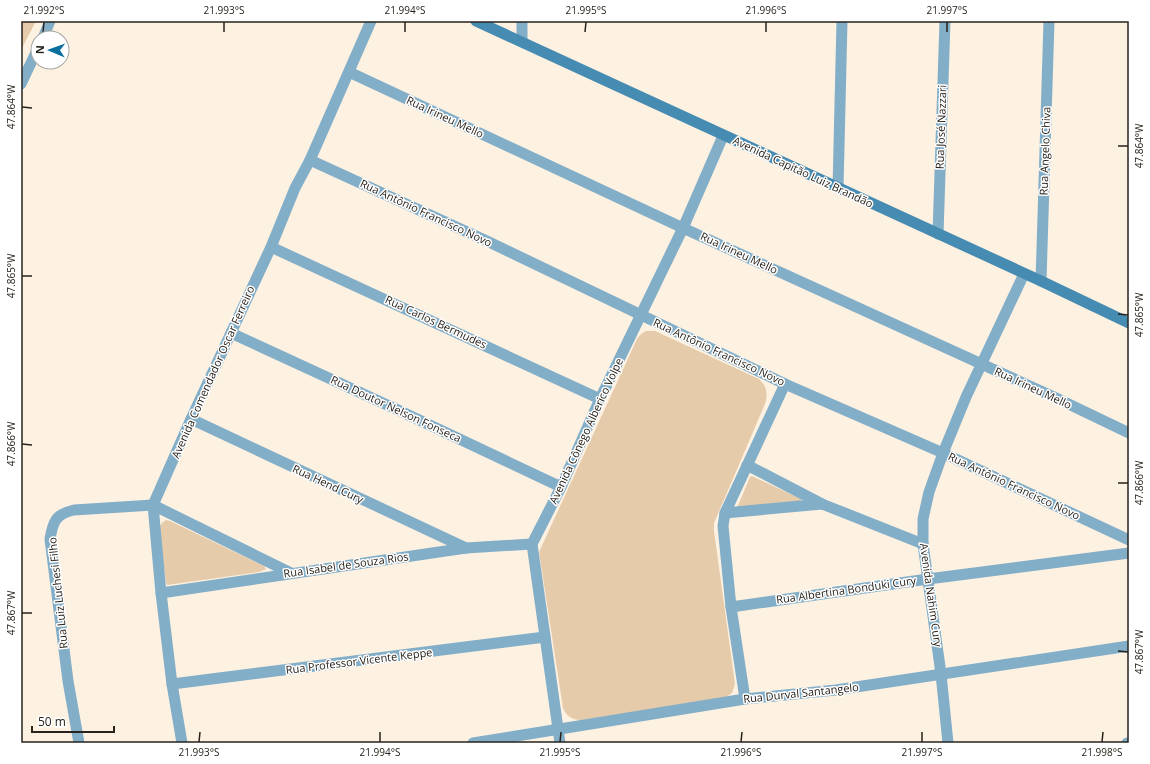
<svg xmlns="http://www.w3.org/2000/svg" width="1150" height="764" viewBox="0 0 1150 764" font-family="'Open Sans',sans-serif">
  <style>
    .green { fill: #e5cbaa }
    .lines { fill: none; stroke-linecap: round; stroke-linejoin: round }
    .minor { stroke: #83aec8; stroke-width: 11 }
    .secondary { stroke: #468bb1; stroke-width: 11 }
    .ticks { fill: none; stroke: #27221b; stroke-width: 1.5 }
    .labels { text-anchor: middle; stroke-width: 3; stroke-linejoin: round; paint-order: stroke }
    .street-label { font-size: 11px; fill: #27221b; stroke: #fff }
    .neatline { fill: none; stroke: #27221b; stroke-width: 1.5 }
    .ticks-label { font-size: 10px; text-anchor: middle; fill: #27221b }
  </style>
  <rect width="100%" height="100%" fill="#fdf1e2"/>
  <g class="green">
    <path d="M21,21h15l-15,29z"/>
    <path d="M646,331h9l104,48c8,7 9,15 6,25l-51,119v8l21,153 -3,9 -9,6 -142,21c-9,0 -15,-4 -18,-12l-24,-156 98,-213 4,-5z"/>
    <path d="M752,476l49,23v2l-64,7 13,-31z"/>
    <path d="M166,520l4,1 94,45 2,3 -7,3 -92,13 -1,-3 -7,-50c1,-6 2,-9 7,-12z"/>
  </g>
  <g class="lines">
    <g class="minor">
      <path d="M522,21v20"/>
      <path d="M43,38l7,-17"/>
      <path d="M349,72l334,156 371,169 75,36"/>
      <path d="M21,84l17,-36"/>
      <path d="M310,160l179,82 296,142 158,69 186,87"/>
      <path d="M838,188l4,-167"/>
      <path d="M938,234l7,-213"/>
      <path d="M271,247l329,152"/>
      <path d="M1041,281l8,-260"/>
      <path d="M231,333l167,77 163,77"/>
      <path d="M191,419l275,129"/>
      <path d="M747,465l75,39 101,40"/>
      <path d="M725,513l97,-9"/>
      <path d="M161,593l305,-45 66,-4"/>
      <path d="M731,607l197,-28 201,-26"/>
      <path d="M172,684l373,-47"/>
      <path d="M745,699l-14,-92 -8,-81 2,-13 60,-129"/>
      <path d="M79,743l-11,-62 -18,-142c3,-18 6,-25 24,-29l79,-5 138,68"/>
      <path d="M182,743l-10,-59 -11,-91 -8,-88 38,-86 80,-172 24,-59 15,-28 61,-139"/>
      <path d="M473,743l272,-44 91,-9 293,-44"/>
      <path d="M560,743l-28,-199 29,-57 39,-88 83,-171 40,-92"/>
      <path d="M948,743l-7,-69 -18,-130v-25l6,-27 14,-39 23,-56 58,-123"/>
      <path d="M1127,743h2"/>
    </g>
    <path class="secondary" d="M476,21l565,260 88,42"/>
  </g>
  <path class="ticks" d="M43,32l1,-10M224,32v-10M405,32v-10M585,32l1,-10M766,32v-10M947,32v-10M22,107l10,1M1118,146h10M22,276h10M1118,314l10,1M22,444l10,1M1118,483h10M22,613h10M1118,651l10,1M199,742l1,-10M380,742v-10M560,742l1,-10M741,742l1,-10M922,742v-10M1102,742l1,-10"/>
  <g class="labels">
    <g class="street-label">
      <text transform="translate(445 117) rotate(25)" y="4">Rua Irineu Mello</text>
      <text transform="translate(941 127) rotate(-88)" y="4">Rua José Nazzari</text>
      <text transform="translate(1045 151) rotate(-88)" y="4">Rua Angelo Chiva</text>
      <text transform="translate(803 172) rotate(25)" y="4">Avenida Capitão Luiz Brandão</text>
      <text transform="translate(426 213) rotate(25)" y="4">Rua Antônio Francisco Novo</text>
      <text transform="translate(739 253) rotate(25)" y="4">Rua Irineu Mello</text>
      <text transform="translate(436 322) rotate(25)" y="4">Rua Carlos Bermudes</text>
      <text transform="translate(719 352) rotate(25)" y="4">Rua Antônio Francisco Novo</text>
      <text transform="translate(213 372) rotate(-66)" y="4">Avenida Comendador Oscar Ferreiro</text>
      <text transform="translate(1033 388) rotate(25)" y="4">Rua Irineu Mello</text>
      <text transform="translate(396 409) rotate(25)" y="4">Rua Doutor Nelson Fonseca</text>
      <text transform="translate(586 431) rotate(-65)" y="4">Avenida Cônego Alberico Volpe</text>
      <text transform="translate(328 484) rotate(25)" y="4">Rua Hend Cury</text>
      <text transform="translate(1014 486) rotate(25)" y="4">Rua Antônio Francisco Novo</text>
      <text transform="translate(346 565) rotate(-8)" y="4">Rua Isabel de Souza Rios</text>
      <text transform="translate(846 590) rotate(-8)" y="4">Rua Albertina Bonduki Cury</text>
      <text transform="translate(58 593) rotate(-96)" y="4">Rua Luiz Luchesi Filho</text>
      <text transform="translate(931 595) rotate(82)" y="4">Avenida Nahim Cury</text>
      <text transform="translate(359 661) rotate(-7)" y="4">Rua Professor Vicente Keppe</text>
      <text transform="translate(801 693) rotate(-6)" y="4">Rua Durval Santangelo</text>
    </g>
  </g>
  <rect width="1150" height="764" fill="none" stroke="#ffffff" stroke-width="44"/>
  <g transform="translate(50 50) rotate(272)"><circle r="19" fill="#ffffff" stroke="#a9a7a4"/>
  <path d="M0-3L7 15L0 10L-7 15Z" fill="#08709d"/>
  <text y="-6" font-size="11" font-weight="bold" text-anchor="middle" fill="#27221b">N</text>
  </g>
  <path d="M32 726v6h82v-6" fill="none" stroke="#27221b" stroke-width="2"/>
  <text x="38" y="726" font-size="12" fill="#27221b" stroke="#ffffff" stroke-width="3" paint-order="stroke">50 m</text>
  <rect x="22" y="22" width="1106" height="720" class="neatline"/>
  <g class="ticks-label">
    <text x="44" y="14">21.992°S</text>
    <text x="224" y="14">21.993°S</text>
    <text x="405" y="14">21.994°S</text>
    <text x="586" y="14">21.995°S</text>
    <text x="766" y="14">21.996°S</text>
    <text x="947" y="14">21.997°S</text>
    <text transform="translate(11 107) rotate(-90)" y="4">47.864°W</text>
    <text transform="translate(1139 146) rotate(-90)" y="4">47.864°W</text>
    <text transform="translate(11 276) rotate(-90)" y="4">47.865°W</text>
    <text transform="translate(1139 315) rotate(-90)" y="4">47.865°W</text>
    <text transform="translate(11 444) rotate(-90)" y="4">47.866°W</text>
    <text transform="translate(1139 483) rotate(-90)" y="4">47.866°W</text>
    <text transform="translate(11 613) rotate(-90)" y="4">47.867°W</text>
    <text transform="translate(1139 652) rotate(-90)" y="4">47.867°W</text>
    <text x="199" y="756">21.993°S</text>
    <text x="380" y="756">21.994°S</text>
    <text x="560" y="756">21.995°S</text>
    <text x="741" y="756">21.996°S</text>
    <text x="922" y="756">21.997°S</text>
    <text x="1102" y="756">21.998°S</text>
  </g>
</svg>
